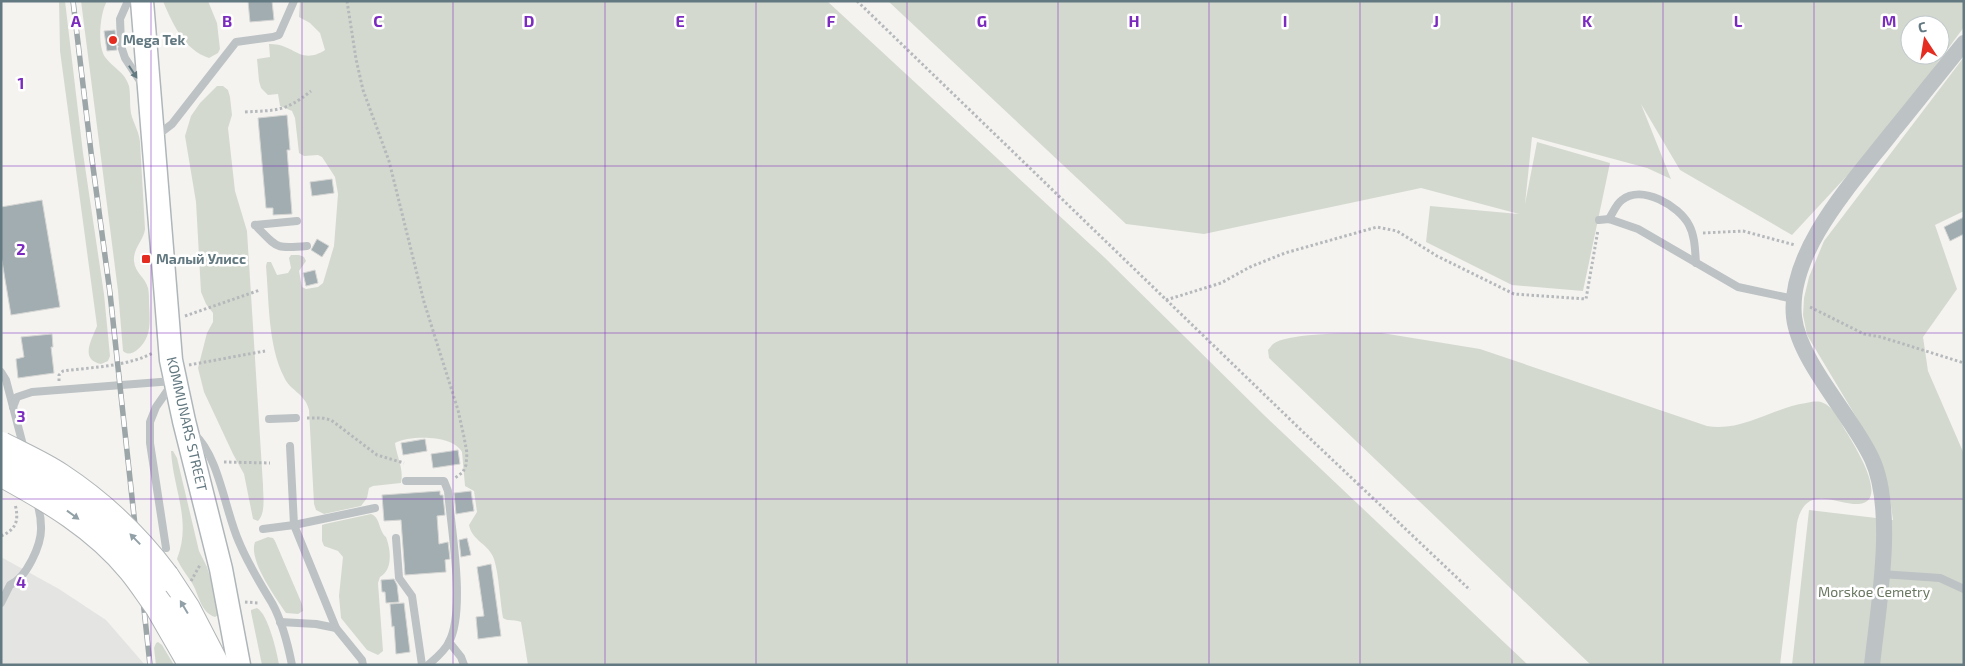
<svg xmlns="http://www.w3.org/2000/svg" width="1965" height="666" viewBox="0 0 1965 666" font-family="'Exo 2',sans-serif">
  <style>
    .built { fill: #e4e5e3 }
    .green { fill: #d4d9cf; fill-rule: evenodd }
    .building { fill: #a1adb0; stroke: #d5d5d3 }
    .lines { fill: none; stroke-linecap: round; stroke-linejoin: round }
    .secondary-casing { stroke: #afb6b9; stroke-width: 25 }
    .trunk-casing { stroke: #b0b5b7; stroke-width: 30 }
    .path { stroke: #b5b9bb; stroke-width: 3; stroke-dasharray: 2.5 2.5; stroke-linecap: butt }
    .service { stroke: #bdc2c4; stroke-width: 8 }
    .minor { stroke: #bdc2c4; stroke-width: 16 }
    .secondary { stroke: #fff; stroke-width: 22 }
    .trunk { stroke: #fff; stroke-width: 28 }
    .rail-casing { stroke: #9ca5a8; stroke-width: 5.5 }
    .rail { stroke: #fff; stroke-width: 4; stroke-dasharray: 11; stroke-linecap: butt }
    .trunk-bridge-casing { stroke: #b0b5b7; stroke-width: 30; stroke-linecap: butt }
    .trunk-bridge { stroke: #fff; stroke-width: 28 }
    .oneway { fill: #637981 }
    .oneway2 { fill: #92a1a7 }
    .grid { fill: none; stroke: #7b2cbf; stroke-width: 1; stroke-opacity: 0.55 }
    .poi-dot { fill: #e42c20; stroke: #fff; stroke-width: 2 }
    .labels { text-anchor: middle; stroke-width: 5; stroke-linejoin: round; paint-order: stroke }
    .poi-label { font-size: 14px; font-weight: bold; fill: #637981; stroke: #fff; text-anchor: start }
    .street-label { font-size: 14px; fill: #637981; stroke: #fff }
    .park-label { font-size: 14px; fill: #6a7861; stroke: #fff }
    .grid-label { font-size: 16px; text-anchor: middle; font-weight: bold; fill: #7b2cbf; stroke: #fff; stroke-width: 5; stroke-linejoin: round; paint-order: stroke }
  </style>
  <rect width="100%" height="100%" fill="#f4f3f0"/>
  <path class="built" d="M1,557l58,32 47,31 39,45h-144z"/>
  <g class="green">
    <path d="M59,1h6l18,152 21,141 6,62 -2,5 -7,3c-22,-4 -9,-25 -4,-38l-37,-275z"/>
    <path d="M81,1h26c-7,12 -10,44 -2,56 8,11 20,15 24,29 2,10 0,21 3,31 3,9 7,15 8,25l5,87c-1,11 -12,19 -11,32 1,12 11,16 14,27 1,5 1,10 1,15 1,18 3,35 -12,47 -5,4 -9,5 -14,1l-5,-60z"/>
    <path d="M163,1h45l9,22 3,26 -2,4 -9,5c-25,-8 -37,-35 -46,-57z"/>
    <path d="M300,1h527l277,256 161,159 263,249h-1000l-7,-43c-6,-3 -12,0 -18,-4 -3,-17 -4,-43 -9,-59 -5,-15 -22,-18 -25,-34l8,-13 -3,-21 -9,-5 -3,-34c-9,-17 -51,-17 -67,-9 2,15 9,25 6,40l-28,3 -4,2 -2,10 -6,8 -37,8 -8,-4 -2,-6 -5,-94c-4,-17 -19,-19 -25,-33 -16,-31 -15,-76 -18,-111l1,-4h4l6,13 11,-2 3,-5 -2,-10 2,-3h8l5,2 2,4 -7,10 3,16 4,2 12,-2 5,-4 11,-37 4,-52 -3,-17 -13,-20 -4,-2 -14,1 -5,-3 -4,-35 -3,-7 -12,-5 -2,-12 -10,1 -7,-7 -2,-7 -2,-22 13,-2 -1,-13c25,-1 31,22 56,6l-5,-17 -10,-10 -11,-6z"/>
    <path d="M888,1h1076v26l-81,110 -91,98 -112,-65 -39,-66 30,75 -24,-11 -115,-31 -7,67 12,-62 73,21 -27,128 -71,-6 -86,-43 4,-36 89,8 -98,-26 -217,46 -78,-10zM1910,25h30v30h-30z"/>
    <path d="M1964,57v154l-29,14 22,64 -34,48 5,34 36,83v211h-172l17,-155 84,10 -4,-29 -25,-61 -57,-95 -4,-20 1,-17 5,-21 15,-36z"/>
    <path d="M217,86h6l5,4 2,7 2,18 -4,13 7,63 12,40 16,254c0,11 3,28 -5,36l-5,-2 -9,-45 -11,-20 -29,-62 -6,-24 9,-35 6,-11v-9l-7,-9 -5,-12 -5,-90 -11,-66 6,-20 9,-13z"/>
    <path d="M1382,333l98,16 227,77c35,6 65,-18 99,-23 4,-1 10,-2 15,-1 13,4 19,20 26,31 7,12 43,68 12,71 -15,1 -34,-10 -49,-3 -8,5 -11,13 -13,22l-17,142h-189l-322,-307 -1,-8c2,-2 3,-4 5,-6 15,-12 87,-11 109,-11z"/>
    <path d="M171,451h2l4,7 22,93 8,16 14,46 -6,4c-15,-5 -16,-23 -23,-34 -5,-8 -11,-15 -15,-24 15,-38 -4,-70 -6,-108z"/>
    <path d="M371,514c10,4 7,16 15,23 5,13 7,33 -6,40l-2,6 5,68 -5,4 -11,-5 -26,-32 -2,-22 4,-39 -5,-6 -14,-5 -2,-5v-16l3,-1z"/>
    <path d="M268,537l5,1 2,3 27,63 1,7 -5,3 -12,-1c-10,-15 -38,-53 -31,-71z"/>
    <path d="M257,608c11,6 20,44 22,57h-17l-11,-53v-2z"/>
    <path d="M158,642l4,3 12,20h-18l-2,-17 2,-5z"/>
  </g>
  <g class="building">
    <path d="M248,1h24l2,19 -24,2z"/>
    <path d="M115,30l2,20 -10,1 -3,-20z"/>
    <path d="M287,115l3,35h-3l5,64 -19,1v-7h-7l-8,-90z"/>
    <path d="M332,179l2,14 -22,3 -2,-14z"/>
    <path d="M42,200l18,107 -49,8 -10,-60v-48z"/>
    <path d="M1964,217v17l-14,7 -6,-14z"/>
    <path d="M317,239l12,7 -7,11 -11,-7z"/>
    <path d="M315,270l3,13 -12,3 -3,-13z"/>
    <path d="M52,334l1,13h-2l3,26 -36,5 -2,-19 8,-2 -3,-20z"/>
    <path d="M425,439l2,12 -24,4 -2,-12z"/>
    <path d="M458,450l2,14 -27,4 -2,-14z"/>
    <path d="M440,491v4h3l2,20 -8,1 2,28 9,-2 2,17 -5,1 1,12 -41,3 -4,-55 -17,1 -2,-26z"/>
    <path d="M471,491l3,20 -18,3 -2,-21z"/>
    <path d="M467,538l4,17 -10,2 -2,-17z"/>
    <path d="M491,564l10,72 -23,3 -2,-22 8,-1 -7,-49z"/>
    <path d="M394,579l3,6 2,17 -13,1 -1,-11h-3l-1,-12z"/>
    <path d="M404,603l6,49 -14,2 -2,-28 -2,1 -2,-23z"/>
  </g>
  <g class="lines">
    <g class="secondary-casing">
      <path id="secondary" d="M142,1l29,359 13,61 37,148 18,96"/>
    </g>
    <g class="trunk-casing">
      <g id="trunk">
        <path d="M165,577l21,32 29,56"/>
        <path d="M159,606l34,59"/>
      </g>
    </g>
    <g class="path">
      <path d="M347,1l9,58 7,31 26,71 35,141 34,108 6,27 3,16 -1,12 -3,7 -8,6"/>
      <path d="M857,1l444,429 169,160"/>
      <path d="M245,112c32,-2 40,0 66,-21"/>
      <path d="M1703,233l40,-2 52,14"/>
      <path d="M1166,300l55,-17 29,-16 35,-14 92,-26 20,4 40,25 77,38 72,5 12,-69"/>
      <path d="M1810,307l54,27 17,3 83,26"/>
      <path d="M185,316l75,-26"/>
      <path d="M189,365l76,-14"/>
      <path d="M59,381v-6l4,-4c29,-4 62,-4 90,-18"/>
      <path d="M307,418h15l9,2 46,35 27,8"/>
      <path d="M224,462l46,1"/>
      <path d="M1,536c16,-7 18,-16 14,-32"/>
      <path d="M191,581l9,-16"/>
      <path d="M245,602l14,1"/>
    </g>
    <g class="service">
      <path d="M121,43l-1,-24 8,-18"/>
      <path d="M122,49l3,9 17,26"/>
      <path d="M155,137l17,-13 64,-82 37,-5 6,-2 15,-34"/>
      <path d="M1609,219c4,-6 7,-15 13,-19 20,-16 57,6 67,25 6,11 6,25 7,38"/>
      <path d="M1599,220l10,-1 29,10 100,58 56,12"/>
      <path d="M255,225c23,23 19,24 52,21"/>
      <path d="M255,225l42,-4"/>
      <path d="M1,372l5,8 18,69"/>
      <path d="M13,407l4,-10 15,-5 141,-11"/>
      <path d="M269,419l27,-1"/>
      <path d="M194,434c25,22 31,77 45,108 9,22 21,41 33,61 10,18 16,42 20,62"/>
      <path d="M290,446l4,79 42,103"/>
      <path d="M406,481h38l4,10c3,37 18,119 1,151 -4,9 -13,16 -21,23"/>
      <path d="M263,529l31,-4 81,-17"/>
      <path d="M396,538l3,40 13,18 10,69"/>
      <path d="M166,548l-16,-105v-21l6,-15 16,-23"/>
      <path d="M1881,574l59,4 24,11"/>
      <path d="M1,603l9,-18c16,-7 32,-40 31,-58 0,-9 -2,-19 -5,-28"/>
      <path d="M280,622l36,2 20,4 26,32 1,5"/>
      <path d="M449,642l12,15 3,8"/>
    </g>
    <path class="minor" d="M1872,665c6,-57 24,-154 0,-206 -19,-42 -73,-97 -78,-142 -7,-66 61,-137 99,-186 24,-29 47,-59 71,-88"/>
    <use href="#secondary" class="secondary"/>
    <use href="#trunk" class="trunk"/>
    <g class="rail-casing">
      <path id="rail" d="M73,1l18,151 19,141 40,372"/>
    </g>
    <use href="#rail" class="rail"/>
    <g class="trunk-bridge-casing">
      <g id="trunk-bridge">
        <path d="M1,446c19,10 40,19 58,31 41,27 77,61 106,100"/>
        <path d="M1,472c48,26 96,54 131,97 10,12 18,25 27,37"/>
      </g>
    </g>
    <use href="#trunk-bridge" class="trunk-bridge"/>
  </g>
  <defs><path id="oneway-solid" d="M-6-.8H1V-3.2L6.5 0L1 3.2V.8H-6Z" transform="scale(1.25)"/></defs>
  <use class="oneway" href="#oneway-solid" transform="translate(133 72) rotate(57)"/>
  <g class="oneway2">
    <use href="#oneway-solid" transform="translate(73 515) rotate(36)"/>
    <use href="#oneway-solid" transform="translate(135 539) rotate(-134)"/>
    <use href="#oneway-solid" transform="translate(184 607) rotate(-121)"/>
  </g>
  <path class="grid" d="M151,1v664M302,1v664M453,1v664M605,1v664M756,1v664M907,1v664M1058,1v664M1209,1v664M1360,1v664M1512,1v664M1663,1v664M1814,1v664M1,166h1963M1,333h1963M1,499h1963"/>
  <g class="poi-dot">
    <circle cx="113" cy="40" r="5"/>
    <rect x="141" y="254" width="10" height="10" rx="2.5"/>
  </g>
  <g class="labels">
    <g class="poi-label">
      <text x="123" y="45">Mega Tek</text>
      <text x="156" y="264">Малый Улисс</text>
    </g>
    <g class="street-label">
      <text transform="translate(187 424) rotate(77)" y="5">KOMMUNARS STREET</text>
    </g>
    <g class="park-label">
      <text x="1874" y="597">Morskoe Cemetry</text>
    </g>
  </g>
  <g class="grid-label">
    <text x="76" y="27">A</text>
    <text x="227" y="27">B</text>
    <text x="378" y="27">C</text>
    <text x="529" y="27">D</text>
    <text x="680" y="27">E</text>
    <text x="831" y="27">F</text>
    <text x="982" y="27">G</text>
    <text x="1134" y="27">H</text>
    <text x="1285" y="27">I</text>
    <text x="1436" y="27">J</text>
    <text x="1587" y="27">K</text>
    <text x="1738" y="27">L</text>
    <text x="1889" y="27">M</text>
    <text x="21" y="89">1</text>
    <text x="21" y="255">2</text>
    <text x="21" y="422">3</text>
    <text x="21" y="588">4</text>
  </g>
  <rect width="1965" height="666" fill="none" stroke="#637981" stroke-width="5"/>
  <g transform="translate(1925 40) rotate(348)"><circle r="24" fill="#ffffff" stroke="#c1c9cd"/>
  <path d="M0-4L9 19L0 12L-9 19Z" fill="#e42c20"/>
  <text y="-8" font-size="14" font-weight="bold" text-anchor="middle" fill="#637981">С</text>
  </g>
</svg>
